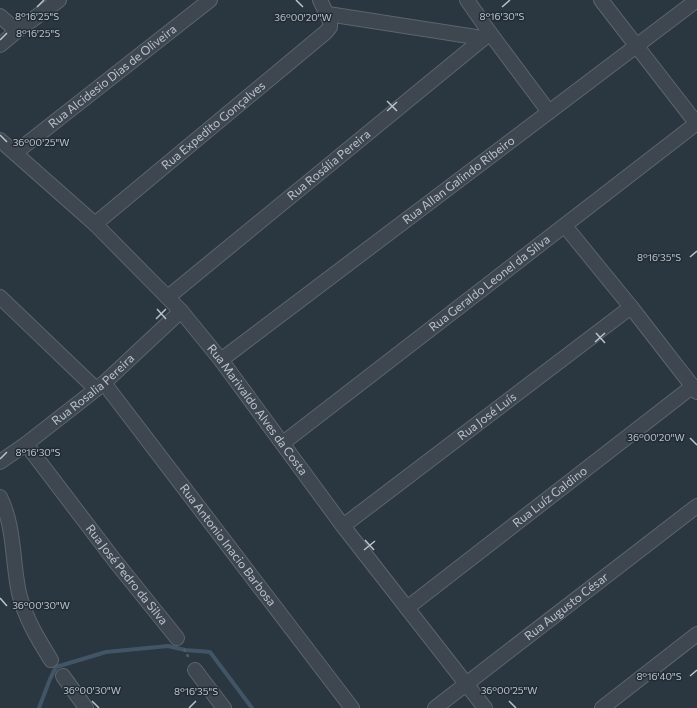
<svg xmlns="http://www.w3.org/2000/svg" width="697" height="708" viewBox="0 0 697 708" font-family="Commissioner,sans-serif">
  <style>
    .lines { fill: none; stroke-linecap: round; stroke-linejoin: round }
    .stream { stroke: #415567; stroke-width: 4 }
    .minor-casing { stroke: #5b656d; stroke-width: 16 }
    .path { stroke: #4e6161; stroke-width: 2.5; stroke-dasharray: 3 3; stroke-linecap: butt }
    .minor { stroke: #3e4750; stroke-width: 14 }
    .ticks { fill: none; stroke: #bac2ca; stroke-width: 1.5 }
    .labels { text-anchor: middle; stroke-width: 3; stroke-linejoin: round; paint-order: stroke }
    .street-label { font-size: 12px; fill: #bac2ca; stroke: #222c35 }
    .ticks-label { font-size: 10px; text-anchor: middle; fill: #bac2ca; stroke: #222c35; stroke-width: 3; stroke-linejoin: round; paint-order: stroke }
  </style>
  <rect width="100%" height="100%" fill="#2a3640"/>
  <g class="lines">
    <path class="stream" d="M39,708l11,-29 6,-12 50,-15 62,-6 17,4 25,2 42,56"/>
    <g class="minor-casing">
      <g id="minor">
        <path d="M467,0l23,33 59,79"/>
        <path d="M601,0l96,124"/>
        <path d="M328,14l154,24"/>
        <path d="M0,16l17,15"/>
        <path d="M0,45l17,-14 42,-31"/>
        <path id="s1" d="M0,140l95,84 86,87 40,49 122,166 142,182"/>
        <path id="s2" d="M15,153l195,-153"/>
        <path id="s3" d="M95,224l231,-192 4,-5v-6l-10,-21"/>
        <path d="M565,226l66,81 66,85"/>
        <path d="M0,297l96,92"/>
        <path id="s4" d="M168,297l322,-264"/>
        <path id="s5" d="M221,360l476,-360"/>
        <path id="s6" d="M104,383l248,325"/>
        <path id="s7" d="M283,443l414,-320"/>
        <path id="s8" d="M26,444l89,117 62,77"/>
        <path id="s9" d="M0,462l26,-18 78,-61 77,-72"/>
        <path d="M0,497c15,30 12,64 19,96 6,25 19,46 32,67"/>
        <path id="s10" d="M343,526l288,-219"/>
        <path id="s11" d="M407,608l286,-222"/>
        <path d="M195,670l29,38"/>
        <path d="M63,676l23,32"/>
        <path id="s12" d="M435,708l262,-202"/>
        <path d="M602,708l95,-74"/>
      </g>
    </g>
    <path class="path" d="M184,649l5,9"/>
    <use href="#minor" class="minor"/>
  </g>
  <path class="ticks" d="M296,0l7,7M37,7l7,-7M502,7l8,-7M0,40l7,-7M387,101l10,10M387,111l10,-9M0,135l7,7M690,257l7,-6M157,309l9,10M156,319l10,-10M596,333l9,10M595,342l10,-9M690,438l7,7M0,459l7,-7M365,540l9,10M364,550l11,-9M0,598l7,8M690,676l7,-6M92,701l7,7M509,701l7,7M189,708l7,-7"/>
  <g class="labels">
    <g class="street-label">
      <text dy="4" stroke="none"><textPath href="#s2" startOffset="124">Rua Alcidesio Dias de Oliveira</textPath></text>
      <text dy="4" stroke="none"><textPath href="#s3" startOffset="154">Rua Expedito Gonçalves</textPath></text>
      <text dy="4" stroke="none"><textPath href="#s4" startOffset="208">Rua Rosália Pereira</textPath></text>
      <text dy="4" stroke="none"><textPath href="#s5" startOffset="298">Rua Allan Galindo Ribeiro</textPath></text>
      <text dy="4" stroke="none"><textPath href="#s7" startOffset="261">Rua Geraldo Leonel da Silva</textPath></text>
      <text dy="4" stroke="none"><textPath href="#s9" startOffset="118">Rua Rosalia Pereira</textPath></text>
      <text dy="4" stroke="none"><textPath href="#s1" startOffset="374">Rua Marivaldo Alves da Costa</textPath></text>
      <text dy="4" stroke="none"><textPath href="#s10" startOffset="181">Rua José Luís</textPath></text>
      <text dy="4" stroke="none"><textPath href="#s11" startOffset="181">Rua Luíz Galdino</textPath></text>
      <text dy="4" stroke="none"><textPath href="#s6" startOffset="204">Rua Antonio Inacio Barbosa</textPath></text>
      <text dy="4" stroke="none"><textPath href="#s8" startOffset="165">Rua José Pedro da Silva</textPath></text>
      <text dy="4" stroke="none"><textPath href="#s12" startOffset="166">Rua Augusto César</textPath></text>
    </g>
  </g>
  <g class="ticks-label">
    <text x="37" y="20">8°16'25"S</text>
    <text x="502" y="20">8°16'30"S</text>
    <text x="303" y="21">36°00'20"W</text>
    <text x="38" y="37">8°16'25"S</text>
    <text x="41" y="146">36°00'25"W</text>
    <text x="659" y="261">8°16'35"S</text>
    <text x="656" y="441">36°00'20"W</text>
    <text x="38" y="456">8°16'30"S</text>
    <text x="41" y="609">36°00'30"W</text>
    <text x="659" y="680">8°16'40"S</text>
    <text x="92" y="694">36°00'30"W</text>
    <text x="509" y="694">36°00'25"W</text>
    <text x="196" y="695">8°16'35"S</text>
  </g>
</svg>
